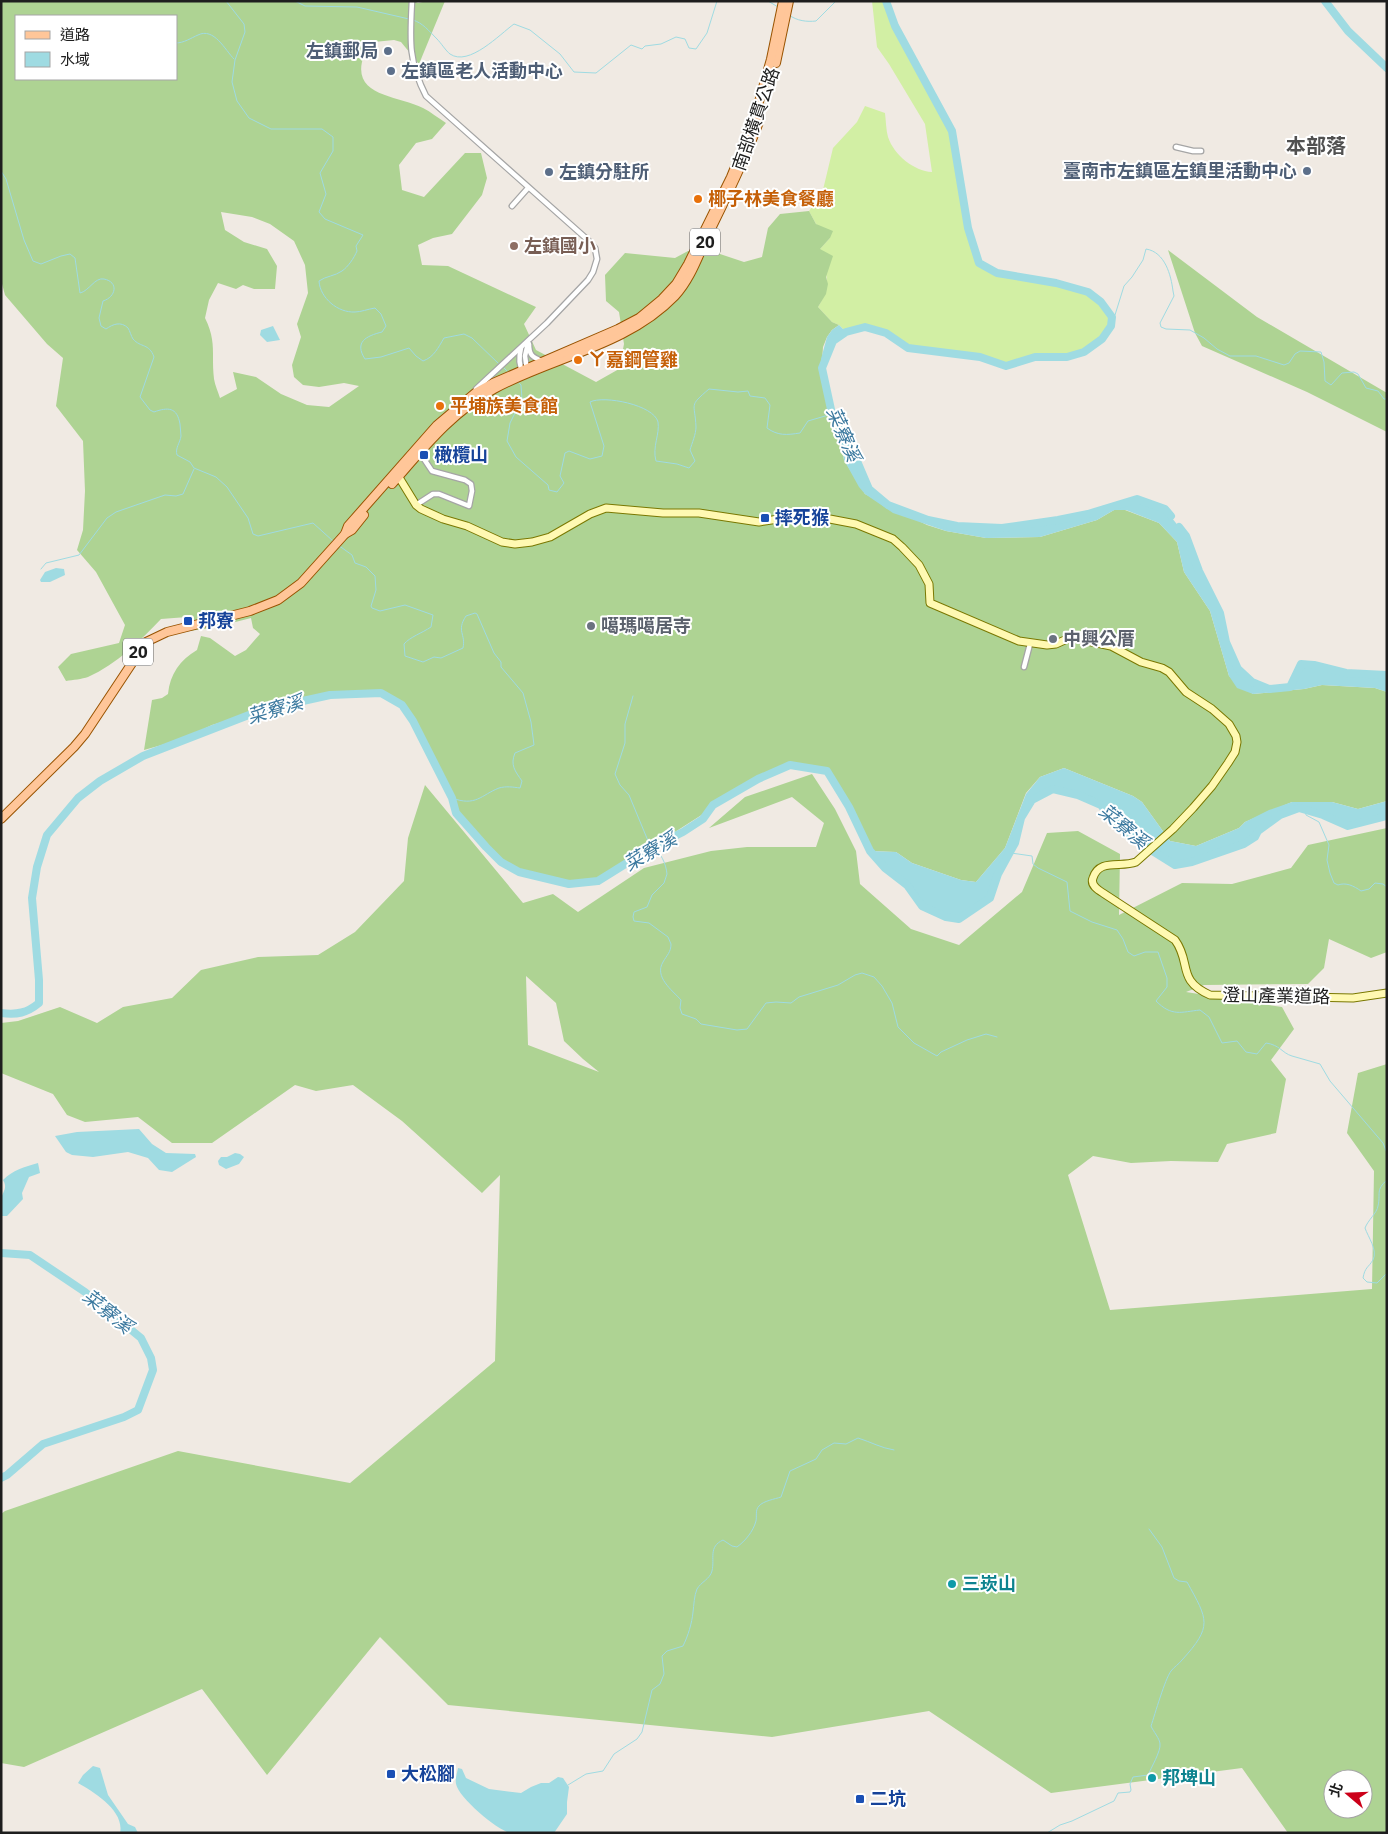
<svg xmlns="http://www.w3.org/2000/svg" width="1388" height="1834" viewBox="0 0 1388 1834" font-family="'IBM Plex Sans','Noto Sans TC',sans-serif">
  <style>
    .grass { fill: #d2efa4 }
    .forest { fill: #aed393; fill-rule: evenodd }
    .water { fill: #9fdbe2 }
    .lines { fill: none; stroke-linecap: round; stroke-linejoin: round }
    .stream { stroke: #9fdbe2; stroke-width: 1 }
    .river { stroke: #9fdbe2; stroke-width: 8 }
    .street-casing { stroke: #a5a5a5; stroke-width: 7 }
    .secondary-casing { stroke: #7a7800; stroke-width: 9 }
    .primary-casing { stroke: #985300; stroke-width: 10 }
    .street { stroke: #fff; stroke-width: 4.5 }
    .secondary { stroke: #fff9b2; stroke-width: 7 }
    .primary { stroke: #ffc699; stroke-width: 8 }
    .service-dot { fill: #5c6f8a; stroke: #fff; stroke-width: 2 }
    .food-dot { fill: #e8710a; stroke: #fff; stroke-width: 2 }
    .education-dot { fill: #8d6e63; stroke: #fff; stroke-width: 2 }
    .transit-dot { fill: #1a4fb4; stroke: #fff; stroke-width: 2 }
    .worship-dot { fill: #6b7280; stroke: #fff; stroke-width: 2 }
    .culture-dot { fill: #0f9aa8; stroke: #fff; stroke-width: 2 }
    .labels { text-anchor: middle; stroke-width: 4; stroke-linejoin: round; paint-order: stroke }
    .shield { fill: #fff; stroke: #626262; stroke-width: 1 }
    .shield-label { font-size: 16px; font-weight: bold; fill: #1e1e1e }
    .service-label { font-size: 18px; font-weight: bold; fill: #4e5e75; stroke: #fff; text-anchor: end }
    .street-label { font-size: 18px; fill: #1e1e1e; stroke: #fff }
    .food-label { font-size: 18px; font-weight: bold; fill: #c56008; stroke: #fff; text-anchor: start }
    .education-label { font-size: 18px; font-weight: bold; fill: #785e54; stroke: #fff; text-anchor: start }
    .transit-label { font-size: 18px; font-weight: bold; fill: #164399; stroke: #fff; text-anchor: start }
    .worship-label { font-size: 18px; font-weight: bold; fill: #5b616d; stroke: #fff; text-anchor: start }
    .culture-label { font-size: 18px; font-weight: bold; fill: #0d838f; stroke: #fff; text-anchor: start }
    .water-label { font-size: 19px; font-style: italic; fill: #3a789e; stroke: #fff }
    .quarter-label { font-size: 20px; font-weight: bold; fill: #515151; stroke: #fff }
  </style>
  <rect width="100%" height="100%" fill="#f0eae3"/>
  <path class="grass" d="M872,1h14l9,25 57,105 16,97 11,35 18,10 59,10 32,9 13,10 11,15 -1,9 -9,13 -18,13 -17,5h-32l-29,9 -26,-9 -72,-9 -22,-15 -21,-6 -19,5 -7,-7 -7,-3 -14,-15c15,-25 8,-31 1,-57l11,-12 -14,-14 -7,-13 13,-17 11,-46 24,-26 8,-16 20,7c1,8 1,17 3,24 6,18 26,34 44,35l-7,-48 -36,-60 -12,-17z"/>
  <g class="forest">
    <path d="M1,1h413l4,2 9,-2h18l-26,63 -18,-22 -7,-2 -20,2c-3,4 -8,8 -10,13 -15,42 33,40 59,53 8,4 15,10 23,15l-14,16 -16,4 -17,22 3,25 22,7 41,-44h16l6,25 -5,17 -30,39 -19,4 -15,7 4,20 26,1 88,41 -12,17 12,26 60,32 23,-13 5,-25 -5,-32 -13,-11 -1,-26 20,-22 50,5 13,-7 26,1 30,10 18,-5 6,-29 12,-14 29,-3 7,13 17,7 -3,7 -10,11 13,7 -7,21 2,7 -2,10 -8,13 14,15 7,3 -7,5 -5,7 -4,10 -2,29 4,11 6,31 8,13 5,29 21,34 62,31 19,6 40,7 54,-1 57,-17 17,-10h11l34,13 18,19 7,30 26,39 19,65 24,18 51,-5 18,-4 53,3 12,4v109l-29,8 -26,-7h-40l-47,20 -6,6 -43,18 -26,-5 -28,-39 -9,-6 -69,-28 -24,9 -14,16 -21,55 -29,34 -15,-2 -49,-17 -16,-11 -26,-1 -21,-44 -22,-35 -37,-7 -32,14 -160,102 -29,3 -50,-12 -18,-10 -15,-15 -30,-34 -4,-15 -39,-77 -11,-16 -21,-12 -51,2 -68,15 -50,15 -29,14 -39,11 8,-50 10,-2 6,-4c2,-20 12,-34 29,-44l4,-14 9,2 25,18 11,-6 14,-16 -7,-6 -2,-10 -39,10 -31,4 6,-15 -26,2c-21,22 -44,45 -73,58 -6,2 -15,3 -22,4l-8,-14 13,-13 48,-11 6,-18 -29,-53 -19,-22 6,-20 2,-39 -2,-50 -27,-35 7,-48 -16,-14 -42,-49 -4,-15zM16,16h160v63h-160zM221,212l31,5 18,7 24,17 11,24 3,28 -11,31 4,13 -9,28 2,12 9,8 16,2 25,-4 15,3 -30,21 -22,-2 -26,-11 -25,-17 -23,-5 4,17 -17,9c-2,-6 -5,-13 -6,-19 -3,-24 3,-37 -9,-61l4,-18 9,-17 18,6 7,-4 11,4h21l2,-23 -10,-17 -23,-7 -19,-12z"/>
    <path d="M1168,250l89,67 130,76v39l-80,-40 -105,-46 -7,-13z"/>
    <path d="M812,774l23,35 21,42 4,33 51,45 48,16 63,-53 25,-59 31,-2 42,23 -1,61 63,-32 50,1 59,-16 17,-23 79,-17v124l-16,6 -42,-19 -5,29 -16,16 -104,1 -18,7 96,15 12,22 -23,31 15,19 -10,54 -49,11 -9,18 -47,-1 -40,2 -38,-7 -25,19 42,135 262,-21 2,-118 -27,-38 11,-60 29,-9v769h-99l-46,-65 -191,25 -122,-82 -157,26 -324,-32 -68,-68 -113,138 -65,-86 -178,78 -23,-4v-249l4,-3 173,-60 172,32 145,-122 5,-186 -18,18 -80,-72 -49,-36 -37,6 -21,-6 -83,58h-40l-34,-26 -53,5 -18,-7 -14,-21 -52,-21v-50l17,-2 42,-14 37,16 26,-16 49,-9 29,-28 57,-13 60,-2 37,-23 49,-51 4,-43 17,-53 98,118 30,-9 25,18 66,-44 67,-17 36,-4h69l8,-24 -32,-26 -83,31 36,-31zM526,976l30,27 8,38 19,18 16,13 -71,-27zM1333,1779h30v30h-30z"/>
  </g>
  <g class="water">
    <path d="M839,325l7,7 -13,10 -11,26 10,46 19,33 18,42 19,16 40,15 29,6 44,2 57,-8 30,-6 49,-15 28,10 21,27 13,35 21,42 6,29 12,27 14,13 16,7 22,-2 11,-23 13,1 32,8 41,2v17l-12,-4 -53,-3 -18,4 -51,5 -16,-6 -8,-12 -19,-65 -26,-39 -7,-30 -18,-19 -33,-13h-12l-17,10 -57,17 -54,1 -40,-7 -53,-18 -28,-19 -6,-7 -15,-27 -5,-29 -8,-13 -6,-31 -4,-11v-17l6,-22 5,-7z"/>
    <path d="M273,326l7,14 -13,2 -7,-7 1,-5z"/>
    <path d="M56,568l8,1 1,6 -15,7h-9l-1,-2 5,-8z"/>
    <path d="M1064,768l69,28 9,6 28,39 26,5 43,-18 6,-6 24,-12 23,-8h40l26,7 29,-8v15l-39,10 -25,-11 -24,-7 -19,7 -22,16 -3,6 -11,7 -52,18 -17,3 -32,-20 -26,-19 -16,-21 -23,-10 -25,-6 -21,11 -11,18 -6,25 -17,31 -8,24 -31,21 -13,-2 -24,-11 -14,-21 -23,-17 -15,-17 26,1 16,11 49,17 15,2 29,-34 21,-54 14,-17z"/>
    <path d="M139,1129l13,15 14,9 29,1 1,3 -24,15 -13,-2 -11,-12 -20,-6 -35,5 -21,-2 -6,-3 -11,-16 22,-4z"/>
    <path d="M235,1153l5,1 4,3 -5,7 -13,5 -7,-4 -1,-4 3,-4h6z"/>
    <path d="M38,1163l2,10 -11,4 -7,16 1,6 -16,17h-6c0,-5 -1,-12 0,-17 2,-8 7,-11 2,-19 10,-10 21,-13 35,-17z"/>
    <path d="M93,1766l7,2 8,27 20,29 7,3 3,6h-18c5,-22 -26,-41 -42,-50l5,-8z"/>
    <path d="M458,1768l4,1 4,9 23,11 32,4 10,-6 10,-4h8l9,-6 5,1 6,9 -2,15v12l-13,19c-11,0 -34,1 -44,0 -14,-4 -51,-35 -54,-49 -1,-5 1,-11 2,-16z"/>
  </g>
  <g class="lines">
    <g class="stream">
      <path d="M226,1l18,23 1,8 -10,28 -3,22 5,19 12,17 22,11h51l11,8v14l-13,22 6,21 -7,18 6,7 38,16 -7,11 1,5c-3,7 -9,16 -15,20 -7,5 -16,5 -23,10 1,17 19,32 36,31 6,0 13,-3 20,-4l6,6 5,12 -4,6c-16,4 -28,10 -17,27l16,-2 28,-9 7,8 7,5c11,-4 15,-13 21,-23l20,-4 8,4 27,26"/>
      <path d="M295,1l10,5 52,1 52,12"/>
      <path d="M768,1l10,6"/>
      <path d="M789,15c8,6 18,7 27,6l20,-20"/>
      <path d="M413,20c10,3 16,11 24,19 4,4 9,12 13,15 19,13 50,-20 64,-30l16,6 30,24 14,18 22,1 35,-28 11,4 3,-3 16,-2 15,-7 9,2 4,9 7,1 11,-16 10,-32"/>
      <path d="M176,43c8,0 15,-5 22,-8 16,-8 27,15 36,24"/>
      <path d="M1,171l5,8 18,61 9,21 8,3 20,-8 9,-2 5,4 5,35c9,-2 15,-16 24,-14 15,3 12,18 -1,22l-4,17 2,8 5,3c7,-5 15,-8 22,-1 2,3 3,8 5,11 8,9 16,4 21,18l-14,40 10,13 4,2c14,-5 23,-5 26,12 0,4 1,8 1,12 -1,7 -6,12 -4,19l13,7 4,6 22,9 11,10 21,31 5,16 5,2 55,-13 20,18"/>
      <path d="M1112,317l3,-2 9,-29 8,-9 11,-17 3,-11c19,3 25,26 27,42l1,5 -14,27 1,4 5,2 24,1 14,8 13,11 13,7h26l28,9 5,-2 6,-9 5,-3 21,1 3,10 1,19 6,4 11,-12 12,-1 4,2 8,14 12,3 6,8h3"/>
      <path d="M502,366l6,6"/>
      <path d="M516,380l5,5 1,14 -12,24 -3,18 9,16 32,28 1,5 8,2 7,-9 -4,-7 5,-23 4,-2 21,8 12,-3 2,-10 -14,-44c14,-7 64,3 68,20 2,12 -6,25 -2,39l21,3 12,4 6,-7 -5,-11c2,-7 6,-16 6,-23 -1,-25 -8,-20 13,-38l29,3 10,-1 2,5 15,2 5,7 -3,23c11,8 20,7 33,5l8,-12 24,-7"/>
      <path d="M338,545l14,10 3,8 11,4 9,9 1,14 -5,16 1,2 8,3 25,-6 28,10 -2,12c-9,6 -21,10 -27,17l1,12 18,6 11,-5 7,1 22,-10c3,-14 -7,-17 3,-32l9,-3 2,1 17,39 7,9v5l22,26 8,29 3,23 -19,8c-5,12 0,18 7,28l-2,7c-7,-1 -14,-2 -21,0 -18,7 -23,19 -47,10"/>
      <path d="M41,569l5,-6 33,-8 28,-37 9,-6 49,-17 11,1 7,-2 11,-25"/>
      <path d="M633,696l-8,28v19l-10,31 5,11 9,10 22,53c10,3 15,16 16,26l-3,9 -12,12 -5,12 -13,5 -1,5 1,4 15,2 19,14 3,7c0,8 -4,11 -8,18 -9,15 9,28 18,38l-1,8 2,6 14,5 5,5 36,6 10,-1 19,-26 10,-1 15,1 8,-6 39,-12 17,-10 7,-2 12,4 8,9 10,17 6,24 16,16 23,13 4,-4 26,-12 19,-6 11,3"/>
      <path d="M1305,810l1,5 13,7 10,23 -2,15 3,13 4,10 4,2c8,-3 16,1 23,6l8,-2 6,-6 8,1 4,3"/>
      <path d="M1011,853l21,3 1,8 5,4 29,14 3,29 22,11 25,8 6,9 5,13 6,4 11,-4h13l9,26v9l-11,14c16,16 25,11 44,9l9,7 13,26 15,-2 9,11 11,2 9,-11c14,2 16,10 26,13 9,3 19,5 28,8l10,17 53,62 4,10"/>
      <path d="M1387,1180c-12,10 -6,14 -9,26 -1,7 -10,14 -13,22 3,9 13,22 8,32 -5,8 -8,7 -10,18l4,4 10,1 10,-10"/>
      <path d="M568,1785l18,-11 17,-3 11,-17 23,-15 5,-7 10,-42 8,-6 4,-10 -2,-18 5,-5 16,-5c5,-10 9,-23 10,-34 1,-7 1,-16 4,-23 4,-7 13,-10 15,-18 3,-13 -4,-24 11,-31l9,6 5,1c8,-6 16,-15 19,-26 1,-5 -1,-11 3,-15 4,-5 16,-7 22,-9l9,-26 26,-12 6,-9 12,-7 12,1 12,-6c13,4 23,10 36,12"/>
      <path d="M1047,1833l13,-8 12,-4 42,-20 4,-8 12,-1 1,-2 -1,-6 3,-7 15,-2c3,-7 13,-24 12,-31 0,-5 -7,-13 -9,-18 4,-12 14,-47 20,-55 3,-4 8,-7 11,-11 31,-34 26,-40 5,-78l-8,-1 -5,-3 -12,-31 -13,-18"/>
    </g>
    <g class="river">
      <path d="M886,1l9,25 57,105 16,97 11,35 18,10 59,10 32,9 13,10 11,15 -1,9 -9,13 -18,13 -17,5h-32l-29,9 -26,-9 -72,-9 -22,-15 -21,-6 -19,5 -13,9 -11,27 10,46 19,33 18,42 19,16 40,15 29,6 45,2 56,-8 30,-6 49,-15 28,10 6,7"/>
      <path d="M1325,1l23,30 39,37"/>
      <path d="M1179,527l7,9 13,35 21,42 6,29 12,27 14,13 17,7 21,-2 11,-23 13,1 32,8 41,2"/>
      <path d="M1,1013c16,2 26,0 38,-10v-23l-7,-82 5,-31 10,-32 31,-37 22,-17 43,-25 119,-46 68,-15 51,-2 21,12 11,16 39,77 4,15 30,34 15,15 18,10 50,12 29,-3 53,-33 32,-16 20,-13 10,-14 45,-26 32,-14 37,6 22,36 21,44 15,17 22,17 15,21 24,11 13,2 31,-21 8,-24 17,-31 6,-25 11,-18 21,-11 25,6 23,10 16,21 26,19 32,20 17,-3 52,-18 11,-7 3,-6 22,-16 19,-7 24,7 25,11 39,-10"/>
      <path d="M1,1253l29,2 55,37 56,46 10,20 2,12 -15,40 -14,7 -81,27 -36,31 -6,3"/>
    </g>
    <g class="street-casing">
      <g id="street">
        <path d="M412,1c-2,38 -4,60 14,95l162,144 7,8 2,11 -4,13 -5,8 -41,43 -71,66"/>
        <path d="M1176,147l17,4h8"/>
        <path d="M512,206l16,-18"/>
        <path d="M529,344c0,11 3,13 13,17"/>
        <path d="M521,348c-2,8 -2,18 2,24"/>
        <path d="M527,370l-2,-14 3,-13"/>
        <path d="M416,505l17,-11h6l30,12 3,-15 -1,-7 -6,-4 -33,-9 -12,-18"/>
        <path d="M1024,667l6,-23"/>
      </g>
    </g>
    <g class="secondary-casing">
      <path id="secondary" d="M397,474l19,31 5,4 22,10 24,7 35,16 13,2 17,-2 18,-5 40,-23 16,-6 57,5h36l60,9 46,-7 9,1 42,8 37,15 9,8 17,18 10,19 1,19 89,38 28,4 9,-1 11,-5 6,-1 38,8 30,16 21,6 7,4 17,20 26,17 17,15 7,12 1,6 -2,10 -7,11 -16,23 -19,22 -20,21 -37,33c-15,6 -37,-4 -43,16 -3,7 5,12 10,15l72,47c17,23 1,40 35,55l143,3 34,-5"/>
    </g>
    <g class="primary-casing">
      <g id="primary">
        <path d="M776,63l13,-62"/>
        <path d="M392,484c31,-35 60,-72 102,-95 59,-32 133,-43 181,-93 16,-17 24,-42 34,-63 18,-37 36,-73 50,-111"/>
        <path d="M345,534l7,-4 12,-15"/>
        <path d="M1,819l73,-72 11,-13 61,-92 21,-10 83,-21 28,-11 23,-17 44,-49 3,-8 89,-101 38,-32 18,-10 125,-54 21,-11 23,-19 14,-15 12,-20 43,-87 22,-54 18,-64 12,-58"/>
      </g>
    </g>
    <use href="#street" class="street"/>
    <use href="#secondary" class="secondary"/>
    <use href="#primary" class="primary"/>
  </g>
  <g class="service-dot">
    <circle cx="388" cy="51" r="5"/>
    <circle cx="391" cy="71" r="5"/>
    <circle cx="1307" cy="171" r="5"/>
    <circle cx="549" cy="172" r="5"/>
  </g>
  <g class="food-dot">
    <circle cx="698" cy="199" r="5"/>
    <circle cx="578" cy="360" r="5"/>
    <circle cx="440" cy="406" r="5"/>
  </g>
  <circle class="education-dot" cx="514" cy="246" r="5"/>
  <g class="transit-dot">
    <rect x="419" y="450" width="10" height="10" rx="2.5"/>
    <rect x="760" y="513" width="10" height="10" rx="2.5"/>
    <rect x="183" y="616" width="10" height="10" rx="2.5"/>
    <rect x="386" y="1769" width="10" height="10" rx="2.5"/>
    <rect x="855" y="1794" width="10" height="10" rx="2.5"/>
  </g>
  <g class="worship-dot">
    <circle cx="591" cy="626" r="5"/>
    <circle cx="1053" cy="639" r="5"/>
  </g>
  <g class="culture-dot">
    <circle cx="952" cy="1584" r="5"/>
    <circle cx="1152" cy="1778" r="5"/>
  </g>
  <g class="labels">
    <g class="shield">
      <rect x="690" y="228.5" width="30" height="27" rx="4"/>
      <rect x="123" y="638.5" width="30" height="27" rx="4"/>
    </g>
    <g class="shield-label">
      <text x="705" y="248">20</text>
      <text x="138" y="658">20</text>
    </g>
    <g class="service-label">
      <text x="378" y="57">左鎮郵局</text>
      <text x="401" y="77" text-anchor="start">左鎮區老人活動中心</text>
      <text x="1297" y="177">臺南市左鎮區左鎮里活動中心</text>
      <text x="559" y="178" text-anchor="start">左鎮分駐所</text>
    </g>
    <g class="street-label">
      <text transform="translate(756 119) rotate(-71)" y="6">南部橫貫公路</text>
      <text transform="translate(1276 996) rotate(1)" y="6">澄山產業道路</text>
    </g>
    <g class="food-label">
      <text x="708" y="205">椰子林美食餐廳</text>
      <text x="588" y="366">ㄚ嘉鋼管雞</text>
      <text x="450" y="412">平埔族美食館</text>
    </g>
    <g class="education-label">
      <text x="524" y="252">左鎮國小</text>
    </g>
    <g class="transit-label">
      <text x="434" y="461">橄欖山</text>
      <text x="775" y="524">摔死猴</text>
      <text x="198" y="627">邦寮</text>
      <text x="401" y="1780">大松腳</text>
      <text x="870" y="1805">二坑</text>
    </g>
    <g class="worship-label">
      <text x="601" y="632">噶瑪噶居寺</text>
      <text x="1063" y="645">中興公厝</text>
    </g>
    <g class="culture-label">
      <text x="962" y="1590">三崁山</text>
      <text x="1162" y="1784">邦埤山</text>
    </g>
    <g class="water-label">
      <text transform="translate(844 434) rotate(67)" y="7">菜竂溪</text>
      <text transform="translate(275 709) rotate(-16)" y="7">菜竂溪</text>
      <text transform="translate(1124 826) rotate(40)" y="7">菜竂溪</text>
      <text transform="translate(650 851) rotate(-30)" y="7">菜竂溪</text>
      <text transform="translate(108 1311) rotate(39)" y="7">菜竂溪</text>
    </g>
    <g class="quarter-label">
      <text x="1316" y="153">本部落</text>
    </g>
  </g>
  <rect width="1388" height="1834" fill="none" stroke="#1e1e1e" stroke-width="5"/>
  <rect x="15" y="15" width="162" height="65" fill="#ffffff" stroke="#a5a5a5"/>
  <rect x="25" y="31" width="25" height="8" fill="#ffc699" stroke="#a5a5a5"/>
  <text x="60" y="40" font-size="15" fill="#1e1e1e">道路</text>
  <rect x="25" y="52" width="25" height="15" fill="#9fdbe2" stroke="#a5a5a5"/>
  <text x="60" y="65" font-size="15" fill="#1e1e1e">水域</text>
  <g transform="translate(1348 1794) rotate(289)"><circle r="24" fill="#ffffff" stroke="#a5a5a5"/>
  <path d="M0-4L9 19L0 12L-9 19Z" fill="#cc0019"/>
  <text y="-8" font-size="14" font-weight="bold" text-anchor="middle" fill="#1e1e1e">北</text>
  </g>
</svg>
